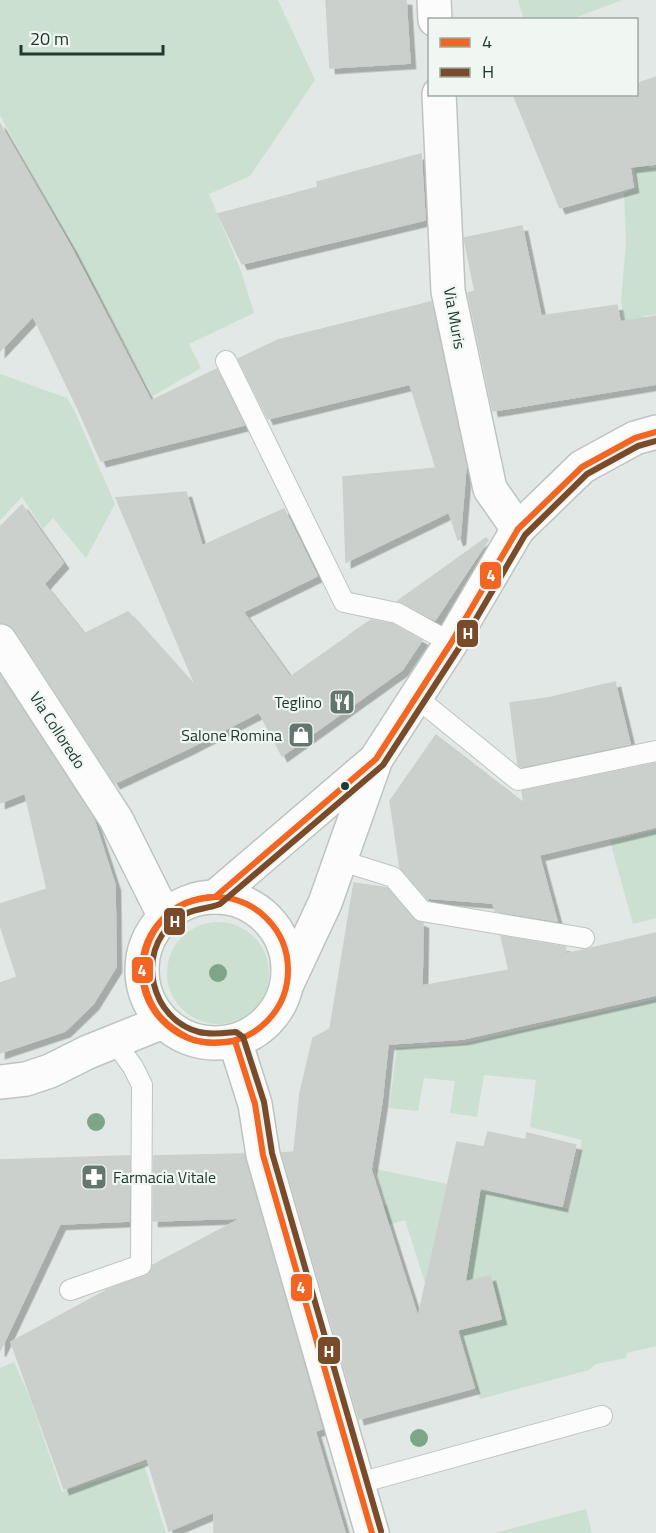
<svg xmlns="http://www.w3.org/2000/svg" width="656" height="1533" viewBox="0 0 656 1533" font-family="'Titillium Web',sans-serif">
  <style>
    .green { fill: #cbe0d0 }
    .building { fill: #cbd0cd; stroke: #cbd0cd; stroke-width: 1.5; filter: url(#shadow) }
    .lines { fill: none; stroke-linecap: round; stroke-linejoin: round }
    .service-casing { stroke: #bfc4c2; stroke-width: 22 }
    .minor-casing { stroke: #bfc4c2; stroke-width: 36 }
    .tertiary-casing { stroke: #bfc4c2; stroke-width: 36 }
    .secondary-casing { stroke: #bcc4c0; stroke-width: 36 }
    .service { stroke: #fbfcfb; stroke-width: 20 }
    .minor { stroke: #fbfcfb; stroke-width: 33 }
    .tertiary { stroke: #fbfcfb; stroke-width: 33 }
    .secondary { stroke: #fbfcfb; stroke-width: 33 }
    .bus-1-casing { stroke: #f0f7f2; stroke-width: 10 }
    .bus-2-casing { stroke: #f0f7f2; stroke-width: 10 }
    .bus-1 { stroke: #f26522; stroke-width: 6 }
    .bus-2 { stroke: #7a4b2a; stroke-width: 6 }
    .tree { fill: #7fa589 }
    .bus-dot { fill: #213930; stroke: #f0f7f2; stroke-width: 2 }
    .labels { text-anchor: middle; stroke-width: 4.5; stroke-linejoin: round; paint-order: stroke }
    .street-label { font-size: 16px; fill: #213930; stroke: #f0f7f2 }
    .poi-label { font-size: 16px; fill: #213930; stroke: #f0f7f2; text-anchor: end }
    .line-badge { stroke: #f0f7f2; stroke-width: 2 }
    .badge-label { font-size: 16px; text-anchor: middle; font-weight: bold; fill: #fff }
  </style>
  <defs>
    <filter id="shadow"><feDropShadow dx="5.5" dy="5.5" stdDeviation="0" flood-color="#0004"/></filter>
  </defs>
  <rect width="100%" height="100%" fill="#e2e8e5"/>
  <g class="green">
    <path d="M0,0h278l37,80 -65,96 -41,18 32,77 13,42 -65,31 12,24 -48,28 -153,-281z"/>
    <path d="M518,0h104l-50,19 -48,1z"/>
    <path d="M644,125l5,43h7v146l-12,2v7l-18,4 -5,-26 5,-59 -2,-49 13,-5 -9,-56z"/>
    <path d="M0,374l67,24 8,14 40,92 -29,54 -33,-40 -10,11 -21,-32 -22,23z"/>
    <path d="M656,830v88l-23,6 -23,-83z"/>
    <circle cx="218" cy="973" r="51"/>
    <path d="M656,999v347l-29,7 -1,5 -30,6 -7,6 -109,29 -22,-75 -19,3 -34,-107 -30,9 -7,-19 19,-6 -12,-35 194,40 13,-69 -52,-13 6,-47 -52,-5 -7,42 -27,-4 5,-32 -31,-3 -6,33 -29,-3 8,-60 64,-4z"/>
    <path d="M14,1362l16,36 32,94 82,-27 22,68h-166v-165z"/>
    <path d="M586,1509l6,24h-97z"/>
  </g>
  <g class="building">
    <path d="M326,0h80l4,63 -80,5z"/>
    <path d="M656,77v87l-26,3 3,20 -73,21 -47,-114h123v-10z"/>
    <path d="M0,124l72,125 79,152 66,-32 27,56 -143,36 -22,-50 -46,-95 -33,35z"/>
    <path d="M421,154l4,66 -183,44 -24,-50 100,-27 -1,-5z"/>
    <path d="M522,226l19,90 76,-11 3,17 36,-6v68l-163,27 -25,-118 7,-2 -11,-53z"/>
    <path d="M431,302l35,164 -6,73 -2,1 -9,-28 -103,50 -3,-85 93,-9 -26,-84 -142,35 -30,-60 40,-19z"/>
    <path d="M186,492l16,54 82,-37 33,67 -74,36 47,65 57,-40 1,2v-3l23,-16 22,4 29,16 -20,30 -120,86 -23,-44 -72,37 -72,34 -99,-152 -7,-6 -9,-3v-95l22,-22 41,58 -19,21 40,50 44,-22 69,77 -81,-191z"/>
    <path d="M486,538l2,2 -53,80 -37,-19z"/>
    <path d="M0,675l93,142 22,68 1,82 -23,37 -28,27 -65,22v-70l17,-6 -17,-52v-21l47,-15 -22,-96 -25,10z"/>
    <path d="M615,682l15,62 -109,23 -3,-2 -8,-62 38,-5z"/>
    <path d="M436,735l88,68 -2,-12 134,-28v64l-117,28 18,66 -62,-10 -2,-8 -66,-5 -27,-30 -10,-67z"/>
    <path d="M354,883l33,5 26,31 10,4 -1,63 87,-16 -8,-34 64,11 1,7 90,-21v62l-193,44 -75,5 -6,57 -11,69 47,148 39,-176 27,5 4,-15 38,8 1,-7 49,12 -14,61 -82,-18 -15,94 25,-6 11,43 -44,11 17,58 -115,31 -77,-266 12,-1 6,-59 13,-55 17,-9z"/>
    <path d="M244,1154l78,275 -7,2 30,102h-131v-21l-45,19 -22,-73 -83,31 -53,-147 98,-53 36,-13 5,-4 3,-7 89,-47 -89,3 1,-65z"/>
    <path d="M123,1156h7l-1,65 -69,3 -60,127v-191z"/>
  </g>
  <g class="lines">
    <g class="service-casing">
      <g id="service">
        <path d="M226,361l118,241 53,11 54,30"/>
        <path d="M416,697l102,83 138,-29"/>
        <path d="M339,860l54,17 29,34 162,27"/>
        <path d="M70,1290l71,-25 1,-180 -9,-18 -18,-25"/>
        <path d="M356,1484l246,-68"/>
      </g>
    </g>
    <g class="minor-casing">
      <g id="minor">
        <path d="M434,0l1,20"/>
        <path d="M439,94l9,197 42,198 28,40"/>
      </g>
    </g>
    <g class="tertiary-casing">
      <g id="tertiary">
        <path d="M215,897l158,-135"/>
        <path d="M287,984l38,-81 51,-144 75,-116 67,-114 64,-62 53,-29 21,-6"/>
        <path d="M0,1082l26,-3 24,-8 38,-19 75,-30"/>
      </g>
    </g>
    <g class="secondary-casing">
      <g id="secondary">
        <path d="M0,641l116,178 49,98"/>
        <circle cx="215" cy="970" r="73"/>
        <path d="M235,1041l20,63 8,51 109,378"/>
      </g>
    </g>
    <use href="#service" class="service"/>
    <use href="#minor" class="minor"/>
    <use href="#tertiary" class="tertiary"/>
    <use href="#secondary" class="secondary"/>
    <g class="bus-1-casing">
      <g id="bus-1">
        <circle cx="215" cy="970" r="73"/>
        <path d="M235,1041c-12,1 -24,3 -37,0 -8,-1 -17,-7 -24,-12 -43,-29 -40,-97 6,-123 11,-6 23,-8 35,-9l161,-138 75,-116 67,-114 64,-62 53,-29 21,-6"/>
        <path d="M235,1041l20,63 8,51 109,378"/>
      </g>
    </g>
    <g class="bus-2-casing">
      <path id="bus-2" d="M381,1531l-109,-378 -8,-51 -21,-65 -7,-5c-12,1 -25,3 -37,0 -48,-12 -64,-79 -25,-110 17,-15 27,-11 46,-18l163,-139 76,-117 66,-113 62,-61 51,-28 18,-5"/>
    </g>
    <use href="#bus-1" class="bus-1"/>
    <use href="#bus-2" class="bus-2"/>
  </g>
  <g class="tree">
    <circle cx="218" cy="973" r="9"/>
    <circle cx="96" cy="1122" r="9"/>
    <circle cx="419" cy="1438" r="9"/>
  </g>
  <defs>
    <g id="restaurant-square" transform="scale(1.35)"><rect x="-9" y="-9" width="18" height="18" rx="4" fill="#65766f" stroke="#f0f7f2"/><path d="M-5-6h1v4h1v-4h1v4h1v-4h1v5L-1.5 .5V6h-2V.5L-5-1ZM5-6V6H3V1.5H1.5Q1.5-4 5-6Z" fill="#fff"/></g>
    <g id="shop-square" transform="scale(1.35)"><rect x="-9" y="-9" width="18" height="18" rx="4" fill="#65766f" stroke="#f0f7f2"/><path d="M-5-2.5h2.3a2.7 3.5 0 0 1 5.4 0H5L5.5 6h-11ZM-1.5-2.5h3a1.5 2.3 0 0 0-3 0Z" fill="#fff"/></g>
    <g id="pharmacy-square" transform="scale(1.35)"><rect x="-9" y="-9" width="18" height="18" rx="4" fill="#65766f" stroke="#f0f7f2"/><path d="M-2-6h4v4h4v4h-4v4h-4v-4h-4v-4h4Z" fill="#fff"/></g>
  </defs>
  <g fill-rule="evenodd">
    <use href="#restaurant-square" x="342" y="702"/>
    <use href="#shop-square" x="301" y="735"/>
    <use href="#pharmacy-square" x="94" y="1177"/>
  </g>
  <circle class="bus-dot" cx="345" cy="786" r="5"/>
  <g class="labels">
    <g class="street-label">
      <text transform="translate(455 318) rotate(80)" y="6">Via Muris</text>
      <text transform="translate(58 730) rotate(57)" y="6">Via Colloredo</text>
    </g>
    <g class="poi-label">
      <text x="322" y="708">Teglino</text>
      <text x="282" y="741">Salone Romina</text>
      <text x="113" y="1183" text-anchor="start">Farmacia Vitale</text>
    </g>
  </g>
  <g class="line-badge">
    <rect x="479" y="561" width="23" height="29" rx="6" fill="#f26522"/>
    <rect x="456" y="619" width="23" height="29" rx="6" fill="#7a4b2a"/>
    <rect x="163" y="907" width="23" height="29" rx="6" fill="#7a4b2a"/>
    <rect x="131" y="956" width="23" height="28" rx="6" fill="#f26522"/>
    <rect x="290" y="1273" width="23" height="29" rx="6" fill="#f26522"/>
    <rect x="317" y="1336" width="24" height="29" rx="6" fill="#7a4b2a"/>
  </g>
  <g class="badge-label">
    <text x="491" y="581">4</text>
    <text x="468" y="639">H</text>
    <text x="175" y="927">H</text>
    <text x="142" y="976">4</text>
    <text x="301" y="1293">4</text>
    <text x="329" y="1357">H</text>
  </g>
  <rect x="428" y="18" width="210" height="78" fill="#f0f7f2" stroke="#9daba4" stroke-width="1.5"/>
  <rect x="440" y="38" width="30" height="9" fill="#f26522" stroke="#9daba4" stroke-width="1.5"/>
  <text x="482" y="48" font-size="18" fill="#213930">4</text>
  <rect x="440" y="68" width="30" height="9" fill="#7a4b2a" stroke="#9daba4" stroke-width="1.5"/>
  <text x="482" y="78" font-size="18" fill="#213930">H</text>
  <path d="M21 45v9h142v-9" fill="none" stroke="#213930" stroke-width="3"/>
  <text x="30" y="45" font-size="18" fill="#213930" stroke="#f0f7f2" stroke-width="4.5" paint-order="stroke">20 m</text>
</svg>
